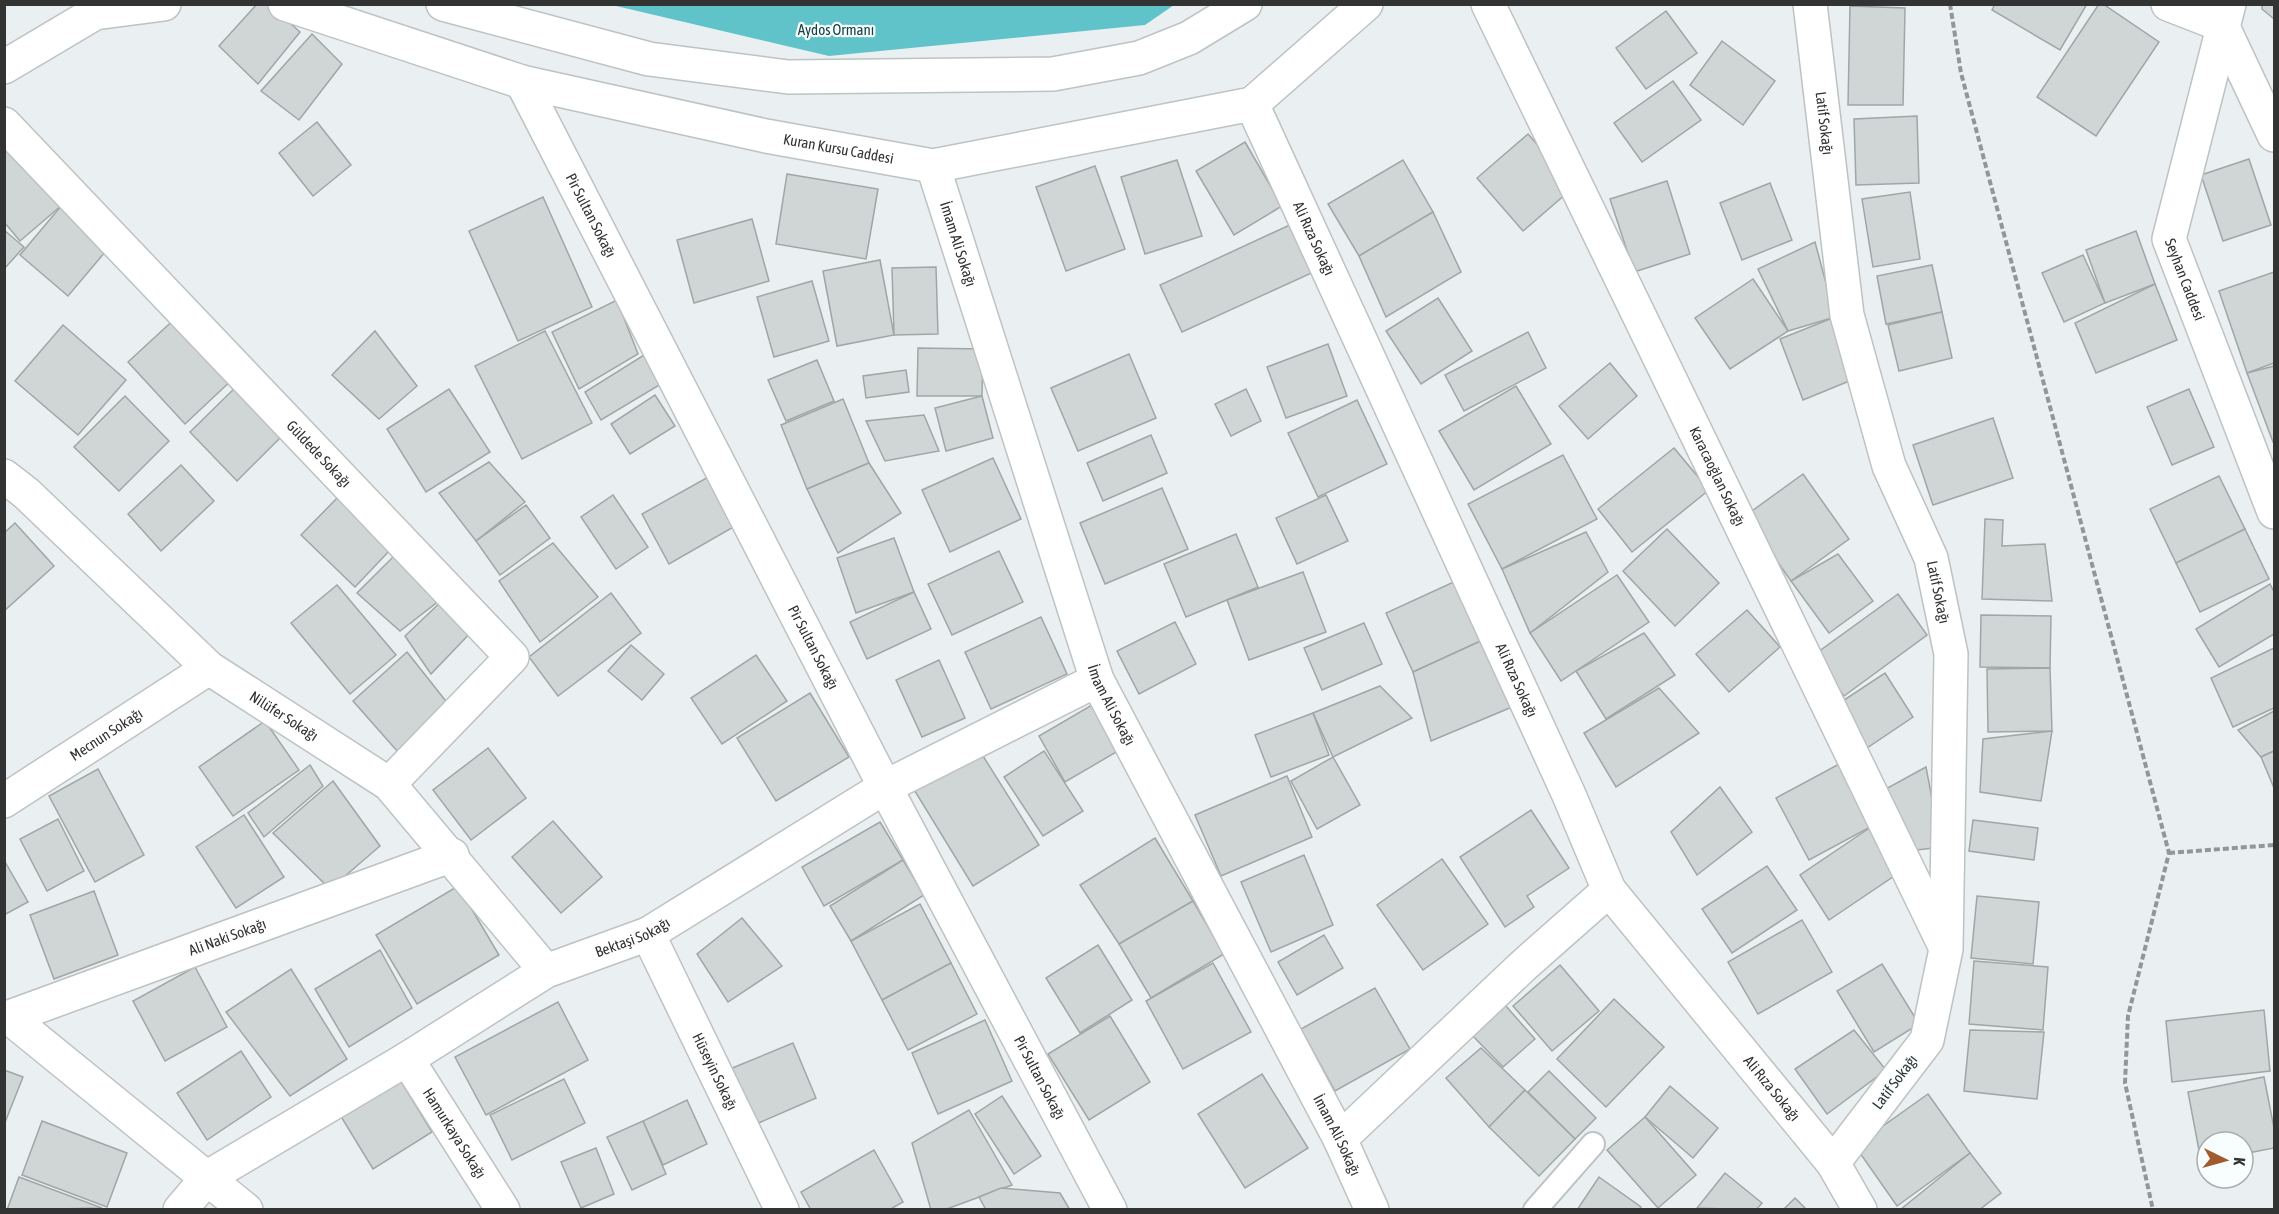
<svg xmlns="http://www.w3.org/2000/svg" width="2279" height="1214" viewBox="0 0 2279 1214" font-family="'Asap Condensed',sans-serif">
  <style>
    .forest { fill: #60c3ca }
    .building { fill: #d0d6d6; stroke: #a0a6a6; stroke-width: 1.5 }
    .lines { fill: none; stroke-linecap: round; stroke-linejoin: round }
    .service-casing { stroke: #bdc3c3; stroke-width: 26 }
    .minor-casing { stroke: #bdc3c3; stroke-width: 36 }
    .secondary-casing { stroke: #bdc3c3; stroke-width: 36 }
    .path { stroke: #929697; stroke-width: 4; stroke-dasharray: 6 3; stroke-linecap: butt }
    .service { stroke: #fff; stroke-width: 22 }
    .minor { stroke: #fff; stroke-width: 33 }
    .secondary { stroke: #fff; stroke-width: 33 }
    .labels { text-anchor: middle; stroke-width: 4.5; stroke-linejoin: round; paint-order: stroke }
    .park-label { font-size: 15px; fill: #144245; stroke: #f8fefe }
    .street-label { font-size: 15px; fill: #323434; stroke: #f8fefe }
  </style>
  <rect width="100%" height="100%" fill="#eaf0f1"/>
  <path class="forest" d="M612,5h562l-29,20 -316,31z"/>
  <g class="building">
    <path d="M257,4h12l31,28 -42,52 -39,-38z"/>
    <path d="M1995,4h92l-27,46 -68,-40z"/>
    <path d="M2099,4h4l56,38 -63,94 -59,-39z"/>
    <path d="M2262,4h12v15l-12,-10z"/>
    <path d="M1850,6l55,2 -2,97h-55z"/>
    <path d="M1666,11l31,42 -51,36 -30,-41z"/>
    <path d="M312,34l30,30 -43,56 -38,-29z"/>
    <path d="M1722,41l53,40 -32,44 -53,-40z"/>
    <path d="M1673,81l28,39 -59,42 -28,-39z"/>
    <path d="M1917,116l2,67 -63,2 -2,-66z"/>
    <path d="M317,122l34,43 -38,31 -34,-43z"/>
    <path d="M1528,134l46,53 -51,44 -46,-53z"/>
    <path d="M1245,142l37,64 -48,29 -38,-64z"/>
    <path d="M13,146l49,59 -42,36 -16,-19v-69z"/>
    <path d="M2249,159l22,66 -48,16 -22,-66z"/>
    <path d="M1177,160l25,76 -57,18 -24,-77z"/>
    <path d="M1403,160l30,52 -74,44 -31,-52z"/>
    <path d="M1095,166l30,83 -59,22 -30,-84z"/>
    <path d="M787,174l91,15 -12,70 -90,-15z"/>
    <path d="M1667,181l23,73 -56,18 -24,-73z"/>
    <path d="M1770,183l22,57 -50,20 -22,-57z"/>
    <path d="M1910,192l10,67 -47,8 -11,-68z"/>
    <path d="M543,197l49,110 -74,34 -49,-110z"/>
    <path d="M62,205l49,40 -43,51 -48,-41z"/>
    <path d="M1433,212l28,60 -75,45 -27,-61z"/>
    <path d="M752,219l17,62 -75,22 -17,-63z"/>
    <path d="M1294,223l22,48 -134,61 -22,-47z"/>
    <path d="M4,230l20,17 -20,22z"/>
    <path d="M2136,231l19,53 -50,19 -19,-53z"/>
    <path d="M1815,242l20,75 -47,14 -30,-62z"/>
    <path d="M2083,255l22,48 -41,19 -22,-49z"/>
    <path d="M880,260l14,75 -57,11 -14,-75z"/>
    <path d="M1932,265l10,47 -56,12 -9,-48z"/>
    <path d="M936,267l2,67 -44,1 -2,-67z"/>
    <path d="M2274,272v91l-27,10 -28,-82z"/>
    <path d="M1753,279l35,52 -58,38 -35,-51z"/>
    <path d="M812,281l17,60 -55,16 -17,-60z"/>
    <path d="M2155,284l22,56 -81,33 -21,-50z"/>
    <path d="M1438,298l34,53 -51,33 -35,-53z"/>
    <path d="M617,300l21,54 -59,35 -27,-57z"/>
    <path d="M1942,312l10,46 -53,13 -11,-46z"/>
    <path d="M180,314l56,62 -51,48 -57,-62z"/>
    <path d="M1835,317l24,60 -56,23 -23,-61z"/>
    <path d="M63,325l63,55 -48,55 -63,-54z"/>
    <path d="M375,331l42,55 -38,33 -47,-44z"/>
    <path d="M545,331l47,92 -70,36 -47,-93z"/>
    <path d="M1528,332l18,36 -82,43 -19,-36z"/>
    <path d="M1328,344l19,52 -61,22 -19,-51z"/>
    <path d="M918,348l65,1 -1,47h-65z"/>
    <path d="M1129,354l27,64 -78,33 -27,-63z"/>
    <path d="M644,355l17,29 -60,36 -16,-28z"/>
    <path d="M817,360l17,41 -48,20 -18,-41z"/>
    <path d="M1610,363l27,33 -49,43 -29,-33z"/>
    <path d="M2274,366v76h-1l-26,-69z"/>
    <path d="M906,370l3,22 -43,6 -3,-22z"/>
    <path d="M243,380l47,48 -53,53 -47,-49z"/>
    <path d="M1516,386l35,58 -77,46 -35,-59z"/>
    <path d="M449,389l41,63 -64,40 -39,-63z"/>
    <path d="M1246,389l15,32 -30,15 -16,-32z"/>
    <path d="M2189,389l25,58 -42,18 -25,-58z"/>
    <path d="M655,395l20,31 -45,28 -19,-30z"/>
    <path d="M125,396l44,45 -50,50 -45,-44z"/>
    <path d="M982,396l11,42 -47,13 -11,-43z"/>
    <path d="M843,399l26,64 -62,26 -26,-64z"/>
    <path d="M1357,400l30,64 -69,33 -30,-64z"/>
    <path d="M924,415l15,36 -54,10 -19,-40z"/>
    <path d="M1993,418l20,60 -80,27 -20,-60z"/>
    <path d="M1151,435l16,38 -64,28 -16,-38z"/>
    <path d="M1674,448l35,42 -77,62 -34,-43z"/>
    <path d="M1563,455l34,64 -95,50 -34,-65z"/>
    <path d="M993,458l28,61 -71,33 -28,-62z"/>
    <path d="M489,462l36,40 -49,39 -37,-48z"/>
    <path d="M869,463l32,50 -63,40 -31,-64z"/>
    <path d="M181,465l33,36 -53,50 -33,-37z"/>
    <path d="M1803,474l46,65 -58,42 -46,-65z"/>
    <path d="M710,476l27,49 -68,39 -27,-50z"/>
    <path d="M2219,476l26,53 -69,34 -26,-54z"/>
    <path d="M1162,488l26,61 -83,35 -25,-61z"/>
    <path d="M613,495l35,52 -32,22 -35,-52z"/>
    <path d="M1326,495l22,46 -51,23 -21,-46z"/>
    <path d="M339,496l53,52 -37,39 -54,-52z"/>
    <path d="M526,505l24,33 -50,37 -24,-34z"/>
    <path d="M1985,519l18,1 -1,26 43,-2 7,57 -70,-2z"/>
    <path d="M15,523l39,43 -50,45v-78z"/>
    <path d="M1667,529l52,54 -44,43 -52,-55z"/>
    <path d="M2245,529l24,50 -69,33 -24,-49z"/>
    <path d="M1586,532l22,40 -78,61 -28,-64z"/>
    <path d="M1236,534l22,53 -72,30 -22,-53z"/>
    <path d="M894,538l20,54 -58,21 -19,-55z"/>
    <path d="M553,543l45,54 -58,45 -41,-61z"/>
    <path d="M400,550l40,50 -40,31 -43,-38z"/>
    <path d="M999,551l24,51 -71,33 -24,-51z"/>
    <path d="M1838,554l35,47 -44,32 -38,-52z"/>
    <path d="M1303,572l23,60 -77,28 -22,-60z"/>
    <path d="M1617,575l32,47 -88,59 -31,-48z"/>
    <path d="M1458,580l27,59 -72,33 -27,-59z"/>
    <path d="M2270,584l4,8v42l-55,33 -23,-38z"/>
    <path d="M337,585l59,70 -46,39 -59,-71z"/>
    <path d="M914,592l17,37 -64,30 -17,-37z"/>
    <path d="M611,593l30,40 -83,63 -29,-39z"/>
    <path d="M1898,594l29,41 -83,61 -30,-41z"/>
    <path d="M447,596l29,31 -45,47 -26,-38z"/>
    <path d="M1747,610l33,37 -51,45 -33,-38z"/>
    <path d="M1981,615l70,1 -1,52 -70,-1z"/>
    <path d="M1041,617l26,57 -76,35 -26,-57z"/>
    <path d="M1175,622l21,42 -57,30 -22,-43z"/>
    <path d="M1364,623l18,41 -60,26 -18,-42z"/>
    <path d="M1644,633l31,42 -69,44 -30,-48z"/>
    <path d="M1485,639l27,68 -81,34 -18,-69z"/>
    <path d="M631,645l33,29 -22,26 -34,-29z"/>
    <path d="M2274,648v60l-41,19 -22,-49z"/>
    <path d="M407,652l42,53 -51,47 -45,-51z"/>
    <path d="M756,655l31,46 -65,43 -31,-46z"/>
    <path d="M939,660l26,58 -43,19 -26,-57z"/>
    <path d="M2050,668l2,63 -64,1 -1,-63z"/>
    <path d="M1885,673l28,44 -49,33 -29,-44z"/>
    <path d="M1380,686l32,32 -79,39 -20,-44z"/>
    <path d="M1659,688l40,45 -83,54 -32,-54z"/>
    <path d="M810,693l39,64 -73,44 -39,-63z"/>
    <path d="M1097,702l26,46 -58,34 -26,-46z"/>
    <path d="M2274,711v40l-13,6 -23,-27z"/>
    <path d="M1313,713l16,42 -58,22 -16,-42z"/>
    <path d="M265,721l34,49 -66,46 -34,-49z"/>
    <path d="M2052,731l-11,70 -61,-9 3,-53z"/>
    <path d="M488,748l38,50 -55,42 -38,-50z"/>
    <path d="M978,748l61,97 -66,41 -60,-98z"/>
    <path d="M1044,751l39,60 -40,25 -39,-59z"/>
    <path d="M2274,751v37l-13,-31z"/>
    <path d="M1333,757l27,48 -43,24 -26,-48z"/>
    <path d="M1841,763l33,62 -65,35 -33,-62z"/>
    <path d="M310,765l13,21 -59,51 -16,-24z"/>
    <path d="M1926,767l15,80 -32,4 -27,-60z"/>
    <path d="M98,769l46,86 -49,27 -46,-86z"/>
    <path d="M1287,776l25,61 -91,39 -26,-61z"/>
    <path d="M333,781l47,65 -50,43 -57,-56z"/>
    <path d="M1720,787l32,45 -55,43 -26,-43z"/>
    <path d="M1531,810l38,58 -42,28 7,11 -29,20 -45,-70z"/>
    <path d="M244,815l40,62 -48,31 -40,-61z"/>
    <path d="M58,819l26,52 -37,20 -27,-52z"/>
    <path d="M1973,820l65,8 -4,32 -65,-9z"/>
    <path d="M553,821l49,56 -41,36 -49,-56z"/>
    <path d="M880,822l23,38 -79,46 -22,-39z"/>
    <path d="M1874,825l29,45 -74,50 -29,-45z"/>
    <path d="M1155,838l38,63 -74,43 -39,-59z"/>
    <path d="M1304,855l29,70 -62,27 -30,-70z"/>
    <path d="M1442,859l46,65 -65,46 -46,-65z"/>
    <path d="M4,860l24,42 -24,13z"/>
    <path d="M903,860l21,35 -73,46 -21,-35z"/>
    <path d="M1767,866l30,44 -65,43 -30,-44z"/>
    <path d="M458,886l41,69 -82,49 -41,-69z"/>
    <path d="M94,891l24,64 -64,24 -24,-64z"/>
    <path d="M1977,896l62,6 -6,62 -62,-6z"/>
    <path d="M1193,901l31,53 -73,44 -32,-54z"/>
    <path d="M920,904l31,59 -69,37 -31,-59z"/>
    <path d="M742,918l40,48 -54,36 -31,-48z"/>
    <path d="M1802,920l30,52 -74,42 -30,-52z"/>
    <path d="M1324,935l19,33 -46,27 -19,-33z"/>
    <path d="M1098,945l34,55 -52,33 -34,-55z"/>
    <path d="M380,950l32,58 -63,39 -34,-58z"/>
    <path d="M1974,961l74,6 -5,63 -74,-6z"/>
    <path d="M951,963l26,51 -69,36 -26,-50z"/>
    <path d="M1213,963l38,69 -68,37 -37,-68z"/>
    <path d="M1882,964l37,60 -45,28 -37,-61z"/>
    <path d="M1560,965l39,46 -47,40 -39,-45z"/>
    <path d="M195,967l32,60 -62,34 -32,-60z"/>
    <path d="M291,969l56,90 -57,37 -64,-84z"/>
    <path d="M1375,988l35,61 -75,42 -34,-62z"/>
    <path d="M1614,999l50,48 -58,60 -49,-48z"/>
    <path d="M558,1002l30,58 -102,55 -31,-58z"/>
    <path d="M1505,1005l30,34 -32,28 -32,-33z"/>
    <path d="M2264,1010l6,61 -98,11 -6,-61z"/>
    <path d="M1110,1016l40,66 -61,38 -41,-66z"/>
    <path d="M985,1020l27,61 -74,33 -26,-61z"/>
    <path d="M1854,1030l32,40 -59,44 -32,-45z"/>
    <path d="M1970,1030l74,2 -7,67 -73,-8z"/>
    <path d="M793,1043l23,55 -62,27 -24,-56z"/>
    <path d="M1481,1048l44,42 -36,37 -43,-49z"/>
    <path d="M241,1051l30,46 -64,43 -30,-47z"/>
    <path d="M4,1070l19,7 -19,48z"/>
    <path d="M1549,1071l47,47 -21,21 -47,-47z"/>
    <path d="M396,1073l36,59 -59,37 -36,-59z"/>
    <path d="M1262,1074l46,74 -63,40 -47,-74z"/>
    <path d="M2264,1077l10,51v20l-31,6v-12h-36v18l-6,1 -13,-69z"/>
    <path d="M564,1079l21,44 -73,37 -22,-45z"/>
    <path d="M1670,1086l48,42 -25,30 -48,-41z"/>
    <path d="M1525,1090l50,49 -36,37 -50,-49z"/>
    <path d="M1928,1094l42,59 -73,53 -42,-60z"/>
    <path d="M1002,1096l39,60 -27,18 -39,-60z"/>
    <path d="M687,1100l20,44 -44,21 -20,-44z"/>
    <path d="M969,1110l43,75 -68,25h-13l-19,-67z"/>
    <path d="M1645,1117l51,58 -38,33 -51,-58z"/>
    <path d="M42,1121l85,32 -20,54 -85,-32z"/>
    <path d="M643,1121l23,53 -34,16 -25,-53z"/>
    <path d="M596,1148l18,46 -33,14 -20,-46z"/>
    <path d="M874,1150l29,52 -14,8h-78l-10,-18z"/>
    <path d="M1970,1153l31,40 -22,17h-79z"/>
    <path d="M1725,1173l37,30 -6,7 -59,-2z"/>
    <path d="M19,1177l83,31 -95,2z"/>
    <path d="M1599,1177l42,30 -2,3h-62z"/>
    <path d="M1001,1188l59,5 10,17h-84l-7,-13z"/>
    <path d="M1795,1198l12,12h-24z"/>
  </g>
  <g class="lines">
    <g class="service-casing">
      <path id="service" d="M1535,1210l58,-66"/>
    </g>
    <g class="minor-casing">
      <g id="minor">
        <path id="s1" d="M1488,4l455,938"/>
        <path id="s2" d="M1810,4l37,311 42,151 42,92 20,96 -5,295 -19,91 -94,123"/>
        <path d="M2168,4l54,21 52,110"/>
        <path id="s3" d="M2229,4l-60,235 105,273"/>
        <path id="s4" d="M522,82l363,705 225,423"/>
        <path id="s5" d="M1252,104l317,691 40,95 224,273 27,47"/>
        <path id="s6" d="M4,124l508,533 -123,127"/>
        <path id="s7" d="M933,166l164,514 243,459 32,71"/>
        <path id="s8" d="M4,476l22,17 183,175 180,116 157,187"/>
        <path id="s9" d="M4,801l205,-133"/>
        <path id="s10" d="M648,934l134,276"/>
        <path d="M10,1018l236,192"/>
        <path id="s11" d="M4,1019l448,-164"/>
        <path id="s12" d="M407,1059l96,151"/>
        <path d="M1340,1139l183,-173 86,-76"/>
        <path id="s13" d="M180,1210l28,-33 199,-118 139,-88 102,-37 237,-147 212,-107"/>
      </g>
    </g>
    <g class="secondary-casing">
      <g id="secondary">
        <path id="s14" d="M285,4l237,78 244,54 167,30 319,-62 114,-100"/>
        <path d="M443,4l206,55 139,18 265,-3 86,-16 50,-20 56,-34"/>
        <path d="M4,67l91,-54 69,-9"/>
      </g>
    </g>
    <g class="path">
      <path d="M1950,4l11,69 208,780 -41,163 -3,67 28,127"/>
      <path d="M2169,853l105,-8"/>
    </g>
    <use href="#service" class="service"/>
    <use href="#minor" class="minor"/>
    <use href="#secondary" class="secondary"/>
  </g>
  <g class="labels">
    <g class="park-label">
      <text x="836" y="35">Aydos Ormanı</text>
    </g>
    <g class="street-label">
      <text dy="5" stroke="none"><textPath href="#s2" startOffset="120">Latif Sokağı</textPath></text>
      <text dy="5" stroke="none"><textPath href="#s14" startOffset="573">Kuran Kursu Caddesi</textPath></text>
      <text dy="5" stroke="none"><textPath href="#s4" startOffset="150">Pir Sultan Sokağı</textPath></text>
      <text dy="5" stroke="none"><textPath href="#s5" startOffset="148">Ali Rıza Sokağı</textPath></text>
      <text dy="5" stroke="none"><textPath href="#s7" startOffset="82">İmam Ali Sokağı</textPath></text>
      <text dy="5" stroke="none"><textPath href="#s3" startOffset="286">Seyhan Caddesi</textPath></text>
      <text dy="5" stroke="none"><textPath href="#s6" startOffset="456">Güldede Sokağı</textPath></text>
      <text dy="5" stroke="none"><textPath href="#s1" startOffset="525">Karacaoğlan Sokağı</textPath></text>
      <text dy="5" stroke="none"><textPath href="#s2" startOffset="606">Latif Sokağı</textPath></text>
      <text dy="5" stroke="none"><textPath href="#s4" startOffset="636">Pir Sultan Sokağı</textPath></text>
      <text dy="5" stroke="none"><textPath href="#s5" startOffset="634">Ali Rıza Sokağı</textPath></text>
      <text dy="5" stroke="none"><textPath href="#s7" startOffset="568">İmam Ali Sokağı</textPath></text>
      <text dy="5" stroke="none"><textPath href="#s8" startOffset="370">Nilüfer Sokağı</textPath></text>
      <text dy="5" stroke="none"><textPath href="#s9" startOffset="122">Mecnun Sokağı</textPath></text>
      <text dy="5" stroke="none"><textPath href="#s13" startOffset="532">Bektaşi Sokağı</textPath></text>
      <text dy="5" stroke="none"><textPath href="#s11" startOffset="238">Ali Naki Sokağı</textPath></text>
      <text dy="5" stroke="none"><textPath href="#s10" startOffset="153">Hüseyin Sokağı</textPath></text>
      <text dy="5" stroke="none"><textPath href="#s4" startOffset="1122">Pir Sultan Sokağı</textPath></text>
      <text transform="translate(1895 1082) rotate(-53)" y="5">Latif Sokağı</text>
      <text dy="5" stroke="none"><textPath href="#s5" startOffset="1120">Ali Rıza Sokağı</textPath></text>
      <text dy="5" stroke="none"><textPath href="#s12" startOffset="88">Hamurkaya Sokağı</textPath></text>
      <text dy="5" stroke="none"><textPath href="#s7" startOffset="1054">İmam Ali Sokağı</textPath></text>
    </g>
  </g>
  <rect width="2279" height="1214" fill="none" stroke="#323434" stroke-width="12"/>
  <g transform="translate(2225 1160) rotate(95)"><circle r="28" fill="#f8fefe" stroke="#a9adad" stroke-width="1.5"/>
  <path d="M0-4.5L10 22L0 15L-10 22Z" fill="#a05b2e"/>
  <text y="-9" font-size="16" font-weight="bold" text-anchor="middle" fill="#323434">K</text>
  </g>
</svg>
